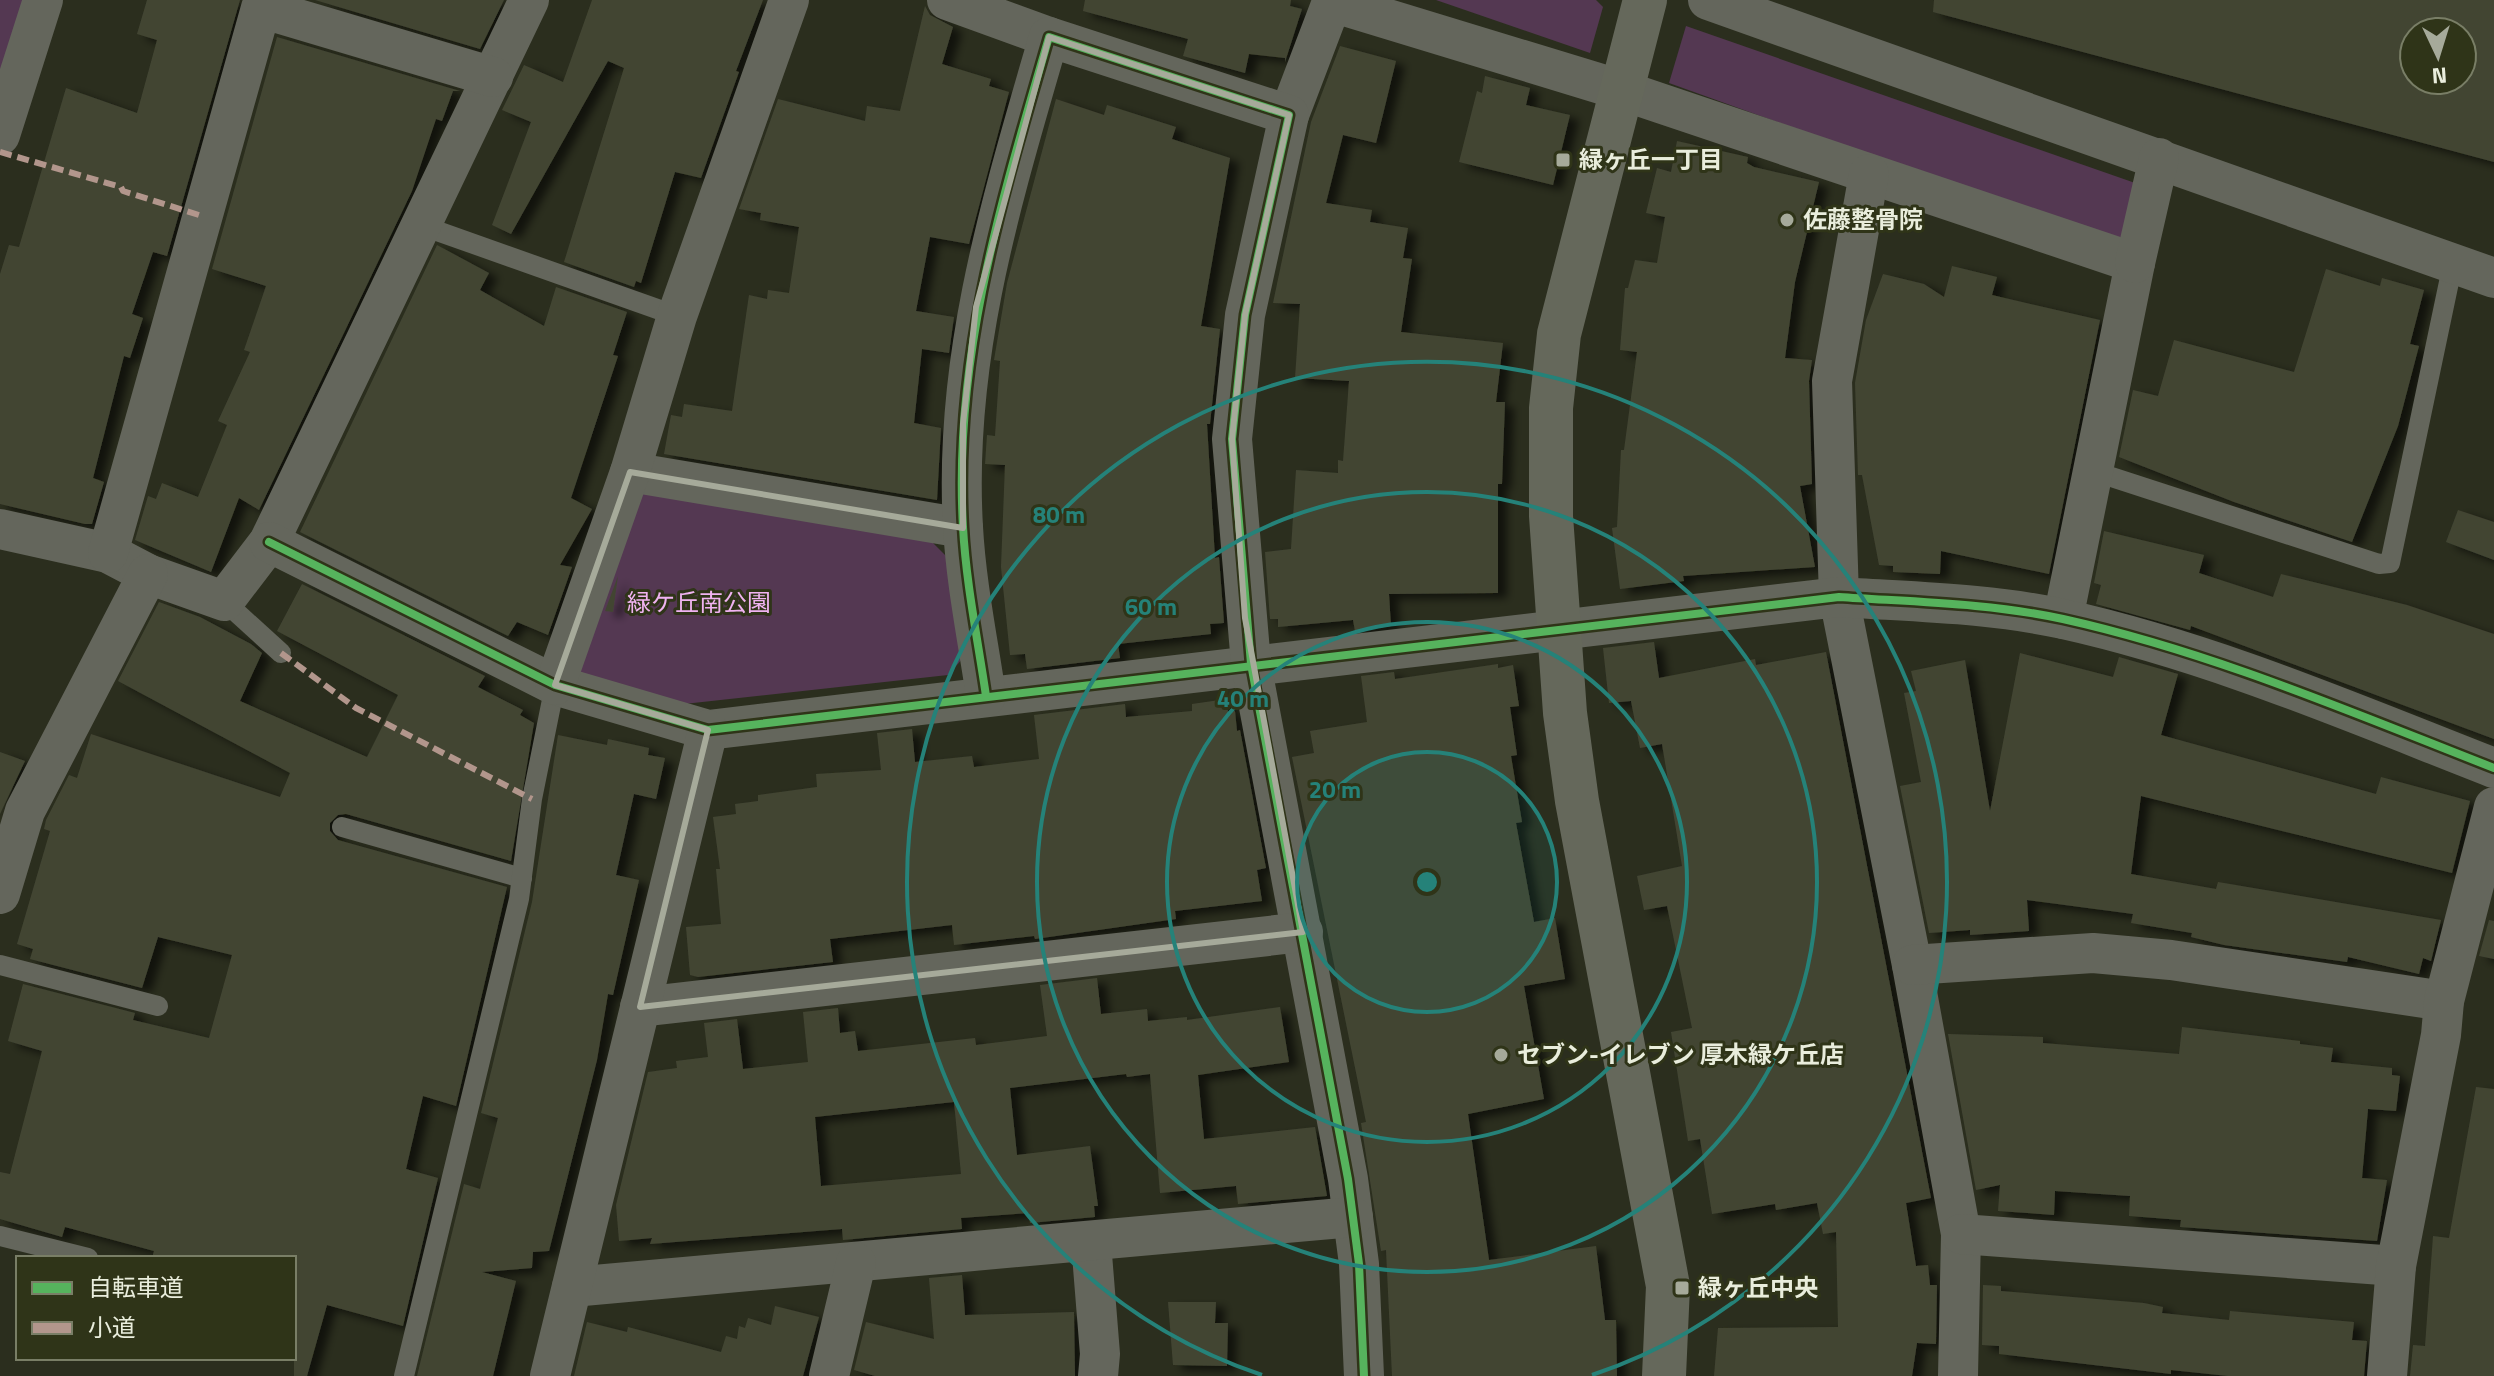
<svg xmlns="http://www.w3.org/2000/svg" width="2494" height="1376" viewBox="0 0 2494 1376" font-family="'Titillium Web','Noto Sans JP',sans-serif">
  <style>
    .green { fill: #543852 }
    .building { fill: #424533; fill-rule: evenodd; filter: url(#shadow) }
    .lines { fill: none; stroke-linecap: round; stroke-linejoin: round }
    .lane { stroke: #64665c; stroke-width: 20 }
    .street { stroke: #64665c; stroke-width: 40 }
    .secondary { stroke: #65685b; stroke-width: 44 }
    .quiet { stroke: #b2968c; stroke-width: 6; stroke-dasharray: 12 6; stroke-linecap: butt }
    .cycleway-casing { stroke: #2f3418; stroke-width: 13 }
    .cycleway { stroke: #56b35d; stroke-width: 8 }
    .marked { fill: none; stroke: #a6aa9a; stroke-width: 6; stroke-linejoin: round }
    .ring { fill: none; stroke: #258279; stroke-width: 4 }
    .poi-dot { fill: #a6aa9a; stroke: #2f3418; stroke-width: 3 }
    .labels { text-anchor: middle; stroke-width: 6; stroke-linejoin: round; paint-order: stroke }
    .poi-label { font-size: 24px; font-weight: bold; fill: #e9eddc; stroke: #2f3418; text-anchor: start }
    .park-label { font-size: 24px; fill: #f0b3f1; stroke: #2f3418 }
    .centre { fill: #258279; stroke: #2f3418; stroke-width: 4 }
    .ring-label { font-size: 24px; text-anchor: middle; font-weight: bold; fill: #258279; stroke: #2f3418; stroke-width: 6; stroke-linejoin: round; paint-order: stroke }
  </style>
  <defs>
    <filter id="shadow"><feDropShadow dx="9" dy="5" stdDeviation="4" flood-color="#0009"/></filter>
  </defs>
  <rect width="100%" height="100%" fill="#2b2e1e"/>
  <g class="green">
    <path d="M0,0h34l-34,107z"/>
    <path d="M1436,0h160l7,7 -13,46z"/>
    <path d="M1686,26l452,158 -7,49 -17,10 -445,-160z"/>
    <path d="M630,491l300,49 19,19 15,98 -16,18 -264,29 -104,-26 -5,-12z"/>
  </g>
  <g class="building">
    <path d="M147,0h93l-73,256 -14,-4 -21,62 11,4 -13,40 -6,-2 -31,122 11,4 -12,42h-7l-85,-20v-230l9,-29 10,2 47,-159 71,25 20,-73 -20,-6z"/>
    <path d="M315,0h189l-24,49z"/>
    <path d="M592,0h171l-27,71 3,1 -38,106 -26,-6 -34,111 -5,-2 -2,6 -70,-25 60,-194 -16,-7 -97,173 -19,-9 39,-103 -29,-12 22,-45 39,17z"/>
    <path d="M1085,0h206l-1,6 12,3 -17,53v-4l-36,-4 -4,19 -62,-17 5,-17 -105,-28z"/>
    <path d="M1934,0h560v162l-561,-150zM2414,32h48v48h-48z"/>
    <path d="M925,6l5,9 23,12 -11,37 49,15 -2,7 20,6 -40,152 -39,-7 -14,74 38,6 -5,36 -27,-4 -8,74 27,5 -4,72 -273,-46 7,-39 11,2 2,-13 48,7 17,-116 18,4 1,-9 21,3 10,-66 -39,-7 1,-7 -22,-4 39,-110 87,22 2,-15 33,5z"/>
    <path d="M277,37l183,54h-7l-11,30 -6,-2 -24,72 -153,319 -20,-12 -28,74 -76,-32 13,-44 8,3 6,-16 36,14 29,-72 -9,-4 32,-69 -6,-2 22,-64 -54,-17z"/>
    <path d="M1340,46l56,15 -20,82 -33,-8 -17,68 46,7 -2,12 38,6 -5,30 9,1 -11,73 102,11 -7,59h9l-3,82h-4v109l-109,1 2,32 -36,5 -2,-11 -75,7v-8h-8l-5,-67 26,-3 5,-79 42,3v-13l5,1 6,-80 -54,-3 5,-74 -27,-1 38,-181z"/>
    <path d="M1485,76l45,12 -4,17 44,10 -17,70 -94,-23 18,-71 5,2z"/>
    <path d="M1056,99l48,16 3,-10 69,22 -4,12 58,19 -29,168 19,3 -10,95h-3l8,134 4,-1 5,66 -14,1 1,10 -93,10 2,14 -93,11 -2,-15 -15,1 -9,-88 4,-102 -20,-1 2,-29 8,1 5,-75 -6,-1 13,-77z"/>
    <path d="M1677,141l71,16 -1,6 7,4 65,15 -24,100 -10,76 27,2 -3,21 3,103 -12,2 15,81 -132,9 1,5 -64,8 -8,-61 5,-1 4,-77h3l13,-98 -17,-2 5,-62h3l7,-28 22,3 8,-46 -19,-4 11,-45 14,4z"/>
    <path d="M437,245l52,28 -9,17 64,36 12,-39 71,25 -14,43 5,1 -47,142 21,11 -32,56 12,2 -24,68 -31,-13 -9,14 -208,-104z"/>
    <path d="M1952,266l45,11 -5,18 108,25 -51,254 -108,-23 -1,23 -47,-2v-6l-14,-1 -17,-90h-4l-3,-92 11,-63 17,-46 41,10 20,13z"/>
    <path d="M2326,269l54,17 2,-8 42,12 -14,54 9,2 -21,80 -46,116 -118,-40 -115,-45 14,-67 25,6 16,-56 120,32z"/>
    <path d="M2458,510l36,12v38l-48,-18z"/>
    <path d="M2104,531l100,24 -5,18 74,24 8,-23 126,31 87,29v105l-303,-113 -1,4 -94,-26 5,-19 -7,-2z"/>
    <path d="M618,576l-5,36 -8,-1z"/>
    <path d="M302,584l183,92 -7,11 45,23 -3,5 14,8 -23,138 -165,-47 -8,1 -8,8v8l8,9 169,47 -51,219 -33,-10 -17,73 32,9 -35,148 -76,-21 -20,71h-13v-118h-142l2,-7 -89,-24 -3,10 -62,-18v-47l10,2 32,-123 -34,-10 15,-57 112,29 -2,7 76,18 23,-83 -74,-18 -16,51 -112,-29 3,-10 -16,-5 33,-113 -6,-2 2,-9 23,-45 8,3 14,-44 189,63 10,-24 -172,-92 41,-79 41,15 51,27 11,9 -22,48 127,56 31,-62 -121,-64z"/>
    <path d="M1654,642l5,36 96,-19 1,6 70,-13 105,546 -25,5 10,63 12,-1 2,20h7l-1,59 -19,-1 -5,33h-198l4,-48 120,-1 -2,-95 -13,2 -6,-31 -41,7 -1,-6 -63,10 -12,-75 -12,2 -17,-109 21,-4 -25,-122 -23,4 -7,-34 45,-10 -20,-122 -22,4 -9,-47 -22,2 -6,-55z"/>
    <path d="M2020,653l93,24 6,-20 59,17 -17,61 215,59 5,-17 89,24 -18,72 -311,-77 -10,78 85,15 2,-7 223,38 -10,41 -8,-3 -4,16 -71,-17 -1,5 -123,-17 -33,-8 1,-4 -61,-10 2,-9 -106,-14 2,31 -59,4v-5l-41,3 -29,-147 21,-4 -17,-89 12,-2 -5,-20 54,-11 25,151z"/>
    <path d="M1498,664v4l15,-3 6,41 -9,1 7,48 -6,1 11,66 -6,1 18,99 21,-4 10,61 -41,7 20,113 -76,15 21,146 107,-14 9,74h11l1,56h-225l-6,-126 -5,1 -20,-128 5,-1 -74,-365 22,-4 -4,-22 57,-9 -6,-46 33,-4 1,7z"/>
    <path d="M1227,699l1,13 7,-1 2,20 3,-1 26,138 -9,2 5,31 -87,10 1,8 -141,20 -1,-3 -80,9 -2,-20 -122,14 3,23 -135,15 -8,-2 -4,-48 35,-3 -5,-55h4l-7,-52 23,-3 -1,-10 23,-3v-6l59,-8 -1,-13 65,-4 -4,-37 35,-4 3,33 57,-6 2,11 65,-8 -5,-44 91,-11 1,13 66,-6v-7z"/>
    <path d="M558,735l49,10 1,-6 41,9 -1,7 17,3 -9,41 -22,-5 -18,81 23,5 -26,115 -5,-1 -11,66 -48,191 -16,1 -1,16 -50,4 34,9 -23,95h-76l47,-192 16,5 18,-71 -17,-5 51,-211z"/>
    <path d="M0,752l25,9 -25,53z"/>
    <path d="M2489,920l5,1v38l-15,-3z"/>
    <path d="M1097,978l4,36 46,-5 1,12 39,-4v3l93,-13 9,55 -91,13 6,64 111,-12 12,69 -89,8 -2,-18 -76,7 -10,-119 -23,3 -1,-3 -116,14 7,67 73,-9 8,60h-4l1,11 -65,6 -1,-10 -68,5 1,11 -119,11 -1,-11 -192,15 2,-6 -33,3 -3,-36 32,-133 29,-4 -1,-7 32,-4 -4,-34 33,-4 6,50 65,-7 -5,-50 35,-4 2,25 15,-2 3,20 117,-13 1,7 71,-9 -7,-51zM954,1102l7,72 -140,12 -6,-69z"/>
    <path d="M2182,1027l118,14v3l33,4 -2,14 61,6v7l8,1 -4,35 -28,-2 -6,69 25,2 -10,61 -197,-14 1,-7 -52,-4 1,-20 -75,-5 -1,24 -56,-4 2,-26 -24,5 -28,-156 95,3v6l136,11z"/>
    <path d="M2476,1087l18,2v287h-84l3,-31 12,1 8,-110 16,2z"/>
    <path d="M962,1275l3,40 109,-3 1,64h-200l-21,-6 12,-48 68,17 -5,-61z"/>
    <path d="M1983,1285l18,1v5l143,12 19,4 -1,6 67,7 1,-9 124,11 -2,18 15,1 -3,35h-136l-57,-6v4l-172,-20v-8l-17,-1z"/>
    <path d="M1168,1302h48l-1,21h13l-1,43 -54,-1z"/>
    <path d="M775,1306l44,11 -16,59h-229l13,-54 40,10 1,-5 93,25 5,-16 11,3 2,-13 6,2 3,-10 23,7z"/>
  </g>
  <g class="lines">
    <g class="lane">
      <path d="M423,226l254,90"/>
      <path d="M2093,471l286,93 11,-1 63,-300"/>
      <path d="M224,601l57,52"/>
      <path d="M342,827l180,51"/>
      <path d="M0,965l158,41"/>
      <path d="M0,1236l88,22"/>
      <path d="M404,1376l115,-477 13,-100 23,-114"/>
    </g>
    <g class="street">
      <path d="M947,0l102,37"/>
      <path d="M1708,0l786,278"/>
      <path d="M1289,115l43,-113 292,89 511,172 -72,356"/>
      <path d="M0,135l43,-135"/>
      <path d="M1869,174l-37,207 7,216 73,368 49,269 -3,142"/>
      <path d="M2135,263l24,-105"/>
      <path d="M630,472l333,56"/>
      <path d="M0,529l108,24 40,21 76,27 45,-59 260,-542"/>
      <path d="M269,542l286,143 153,45 1131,-133c75,5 151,6 224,22 149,33 290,94 431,149"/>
      <path d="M108,553l153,-545 232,69"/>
      <path d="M555,685l75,-213 47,-156 112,-316"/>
      <path d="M986,696c-8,-55 -20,-113 -23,-169 -10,-171 39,-328 86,-490l240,78 -44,200 -13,124 19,225 97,515 11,85 5,112"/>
      <path d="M0,894l25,-83 123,-237"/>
      <path d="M1912,965l181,-12 78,7 273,41"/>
      <path d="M640,1007l663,-75"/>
      <path d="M1961,1234l435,32"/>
      <path d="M1091,1242l9,112 -2,22"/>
      <path d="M572,1287l781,-70"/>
      <path d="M550,1376l158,-646"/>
      <path d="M829,1376l27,-113"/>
      <path d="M2387,1376l9,-110 45,-231 3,-34 50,-194"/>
    </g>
    <path class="secondary" d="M1645,0l-86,334 -8,74v108l14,197 12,88 91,485 -4,90"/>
    <g class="quiet">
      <path d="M0,152l121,35 2,4 79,25"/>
      <path d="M281,653l75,55 176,91"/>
    </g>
    <g class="cycleway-casing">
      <g id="cycleway">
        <path d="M269,542l286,143 153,45 1131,-133c75,5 151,6 224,22 149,33 290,94 431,149"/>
        <path d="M986,696c-8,-55 -20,-113 -23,-169 -10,-171 39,-328 86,-490l240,78 -44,200 -13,124 19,225 97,515 11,85 5,112"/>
      </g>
    </g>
    <use href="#cycleway" class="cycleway"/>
  </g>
  <path class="marked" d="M1049,37l240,78 -44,200 -13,124 13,179 58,314 -663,75 68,-277 -153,-45 75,-213 333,56v-104l13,-117z"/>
  <circle cx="1427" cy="882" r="130" fill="#258279" fill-opacity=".12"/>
  <g class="ring">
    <circle cx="1427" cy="882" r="130"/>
    <circle cx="1427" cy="882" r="260"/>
    <circle cx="1427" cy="882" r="390"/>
    <path d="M1262 1375A520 520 0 1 1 1592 1375"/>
  </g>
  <g class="poi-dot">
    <rect x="1555" y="152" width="16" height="16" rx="4"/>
    <circle cx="1787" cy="220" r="8"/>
    <circle cx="1501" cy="1055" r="8"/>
    <rect x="1674" y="1280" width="16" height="16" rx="4"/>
  </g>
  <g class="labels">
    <g class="poi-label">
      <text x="1579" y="168">緑ヶ丘一丁目</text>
      <text x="1803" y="228">佐藤整骨院</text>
      <text x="1517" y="1063">セブン-イレブン 厚木緑ケ丘店</text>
      <text x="1698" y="1296">緑ヶ丘中央</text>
    </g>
    <g class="park-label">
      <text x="699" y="611">緑ケ丘南公園</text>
    </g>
  </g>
  <circle cx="1427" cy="882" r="12" class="centre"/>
  <g class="ring-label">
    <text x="1059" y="523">80 m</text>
    <text x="1151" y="615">60 m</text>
    <text x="1243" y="707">40 m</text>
    <text x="1335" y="798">20 m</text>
  </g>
  <rect x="16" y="1256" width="280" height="104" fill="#2f3418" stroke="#797e66" stroke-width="2"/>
  <rect x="32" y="1282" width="40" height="12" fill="#56b35d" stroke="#797e66" stroke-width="2"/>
  <text x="88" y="1296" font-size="24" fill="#e9eddc">自転車道</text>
  <rect x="32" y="1322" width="40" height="12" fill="#b2968c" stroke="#797e66" stroke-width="2"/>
  <text x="88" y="1336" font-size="24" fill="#e9eddc">小道</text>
  <g transform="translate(2438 56) rotate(176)"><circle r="38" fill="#2f3418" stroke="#797e66" stroke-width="2"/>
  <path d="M0-6L14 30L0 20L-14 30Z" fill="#a6aa9a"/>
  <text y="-12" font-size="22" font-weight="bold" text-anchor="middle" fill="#e9eddc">N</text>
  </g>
</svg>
